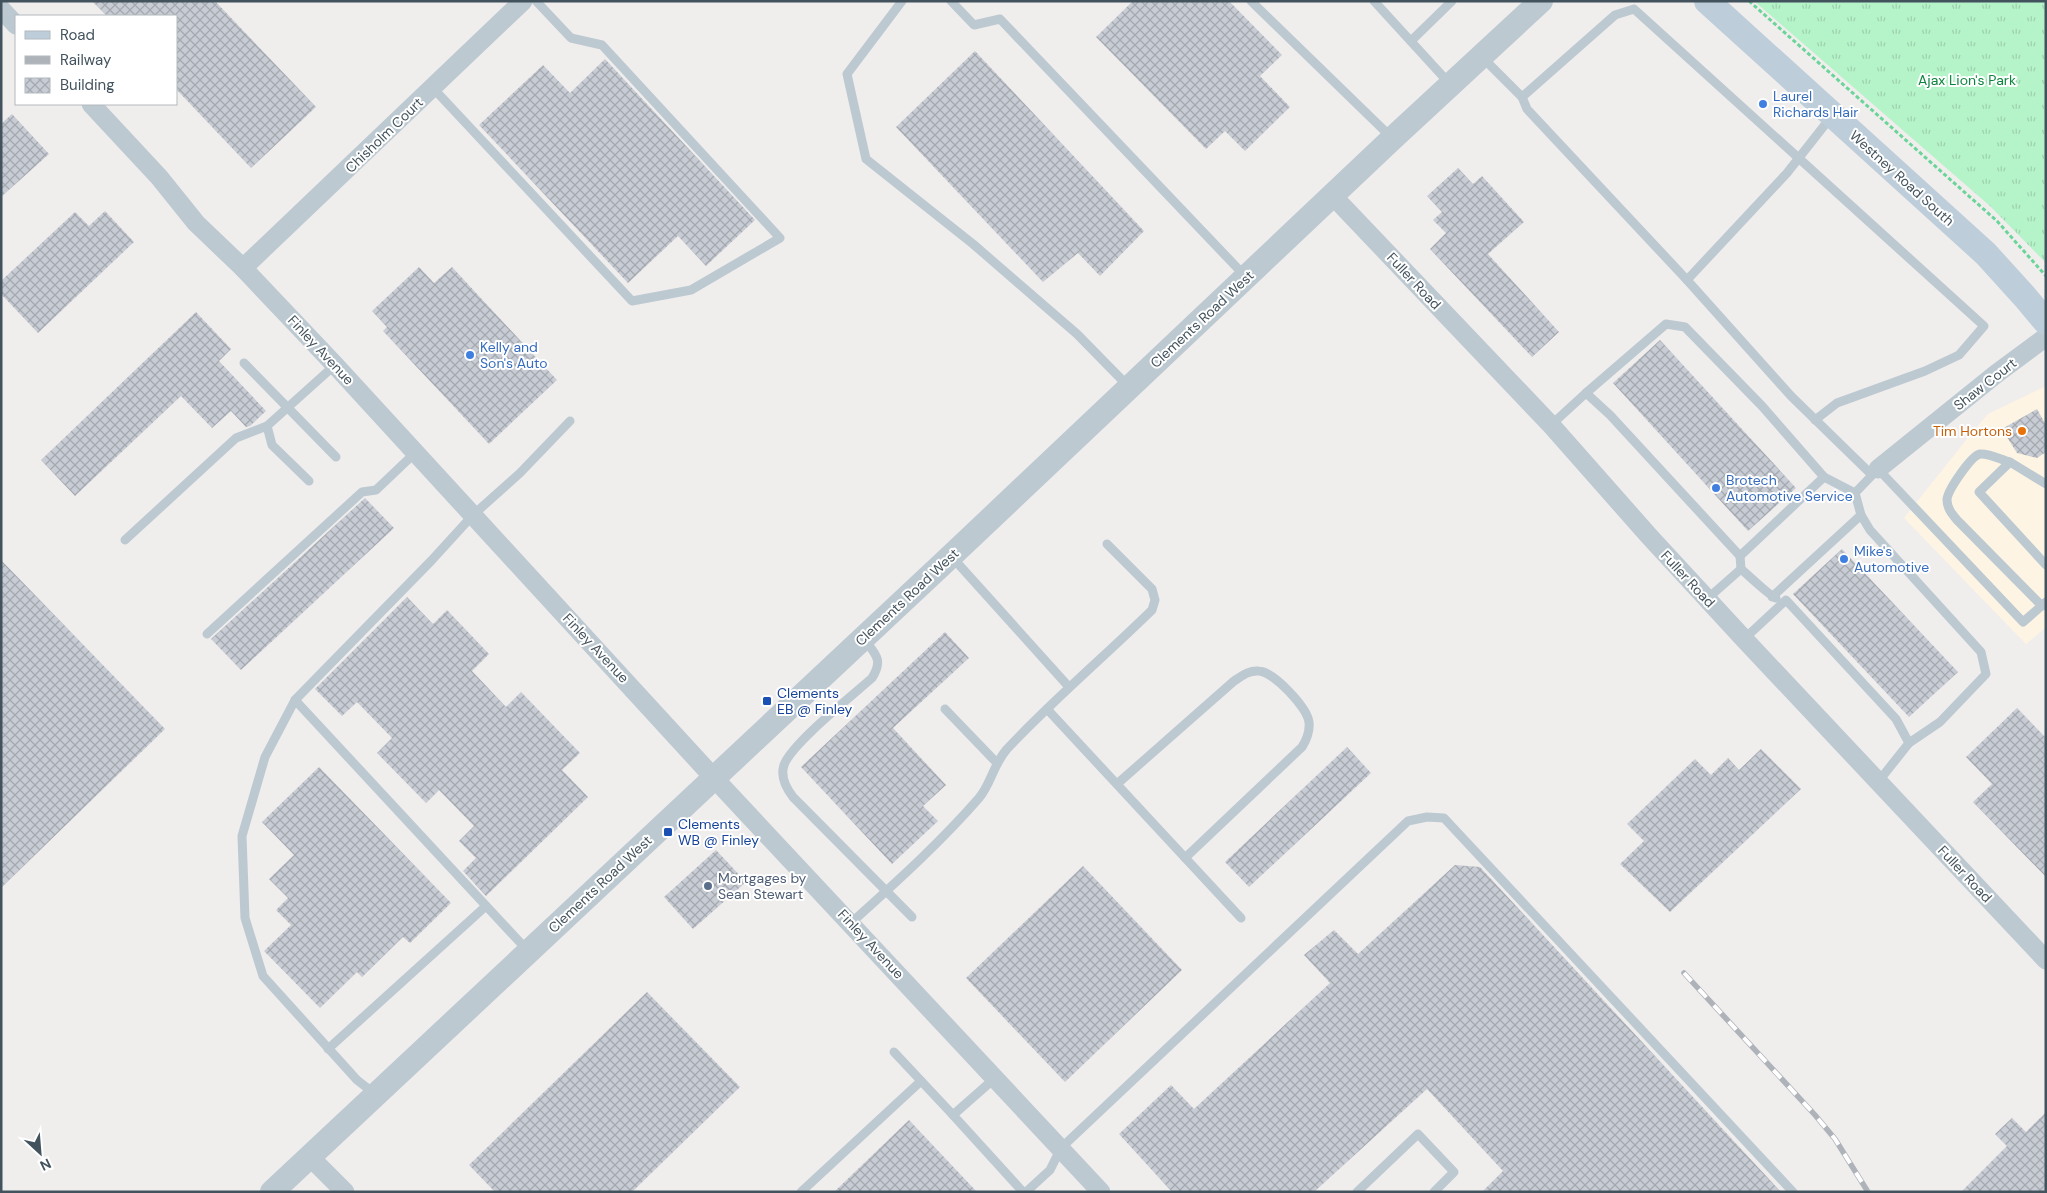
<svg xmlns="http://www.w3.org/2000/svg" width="2047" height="1193" viewBox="0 0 2047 1193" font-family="'DM Sans',sans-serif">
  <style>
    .commercial { fill: #fef4e3 }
    .grass { fill: url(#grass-tufts) }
    .building { fill: url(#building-cross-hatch) }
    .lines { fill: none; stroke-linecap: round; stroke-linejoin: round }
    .path { stroke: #6ad598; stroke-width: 3; stroke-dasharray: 4 2.5; stroke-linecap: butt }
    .service { stroke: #bcc9d1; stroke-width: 9 }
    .minor { stroke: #bcc9d1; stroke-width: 19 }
    .tertiary { stroke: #bcc9d1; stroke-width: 24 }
    .secondary { stroke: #bdcdd9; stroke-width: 26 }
    .rail-casing { stroke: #aeb3b9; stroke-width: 5.5 }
    .rail { stroke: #fff; stroke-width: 4; stroke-dasharray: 11; stroke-linecap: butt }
    .shop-dot { fill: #3f7fe0; stroke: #fff; stroke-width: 2 }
    .food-dot { fill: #e8710a; stroke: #fff; stroke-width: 2 }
    .transit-dot { fill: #1a4fb4; stroke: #fff; stroke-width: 2 }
    .service-dot { fill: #5c6f8a; stroke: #fff; stroke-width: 2 }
    .labels { text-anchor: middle; stroke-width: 4; stroke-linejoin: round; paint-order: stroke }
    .park-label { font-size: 14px; fill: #0c853f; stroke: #fff }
    .shop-label { font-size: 14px; fill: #366cbe; stroke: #fff; text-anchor: start }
    .street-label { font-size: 14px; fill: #43535d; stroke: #fff }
    .food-label { font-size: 14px; fill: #c56008; stroke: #fff; text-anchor: end }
    .transit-label { font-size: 14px; fill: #164399; stroke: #fff; text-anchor: start }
    .service-label { font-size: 14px; fill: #4e5e75; stroke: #fff; text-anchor: start }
  </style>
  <defs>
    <pattern id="grass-tufts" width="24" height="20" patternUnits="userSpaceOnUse" patternTransform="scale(1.25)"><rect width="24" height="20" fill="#b5f3c8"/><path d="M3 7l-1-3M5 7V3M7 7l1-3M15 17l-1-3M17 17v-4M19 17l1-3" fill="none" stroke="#9dd2ae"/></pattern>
    <pattern id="building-cross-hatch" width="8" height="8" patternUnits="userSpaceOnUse" patternTransform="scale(1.25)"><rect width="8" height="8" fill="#c8ccd4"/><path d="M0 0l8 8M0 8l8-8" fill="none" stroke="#a4a8af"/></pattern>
  </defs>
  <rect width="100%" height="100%" fill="#f0eded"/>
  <path class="commercial" d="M2046,386v241l-20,17 -122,-126 67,-84 17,-20z"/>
  <path class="grass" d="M1754,1h292v262l-56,-57z"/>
  <g class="building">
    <path d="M92,1h123l101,106 -65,61 -75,-79v-73h-69z"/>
    <path d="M1133,1h96l53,54 -22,21 30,31 -45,44 -20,-20 -19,18 -110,-112z"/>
    <path d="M975,51l169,180 -44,45 -22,-23 -35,29 -147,-155z"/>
    <path d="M605,59l150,161 -49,46 -28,-30 -50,47 -149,-158 64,-60 27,28z"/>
    <path d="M12,114l37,40 -48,43v-73z"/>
    <path d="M1458,168l15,16 9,-8 42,46 -36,32 71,78 -27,25 -102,-108 16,-16 -13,-13 9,-8 -15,-16z"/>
    <path d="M105,211l29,31 -96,91 -37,-39v-13l74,-69 14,14z"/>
    <path d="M419,267l15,16 18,-16 105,113 -68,64 -106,-113 4,-4 -15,-16z"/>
    <path d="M196,312l35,37 -12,12 47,50 -16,15 -4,1 -15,-16 -19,17 -31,-32 -106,100 -34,-36z"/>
    <path d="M1660,340l136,148 -48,43 -135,-148z"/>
    <path d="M2037,409l9,16v27l-9,6 -20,-5 -15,-24z"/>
    <path d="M365,498l29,30 -153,142 -30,-31z"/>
    <path d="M1842,549l116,123 -49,45 -116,-123z"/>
    <path d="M1,560l164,169 -164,159z"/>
    <path d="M407,597l26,27 14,-14 42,44 -17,17 34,36 15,-15 59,61 -18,17 26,27 -102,99 -23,-25 13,-13 -17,-17 15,-15 -35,-36 -13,13 -49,-50 15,-15 -35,-36 -15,14 -27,-27z"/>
    <path d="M945,632l24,26 -76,70 53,57 -23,21 15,15 -46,43 -91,-97z"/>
    <path d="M2017,708l29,30v139l-73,-75 19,-18 -26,-27z"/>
    <path d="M1347,747l24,26 -122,114 -24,-25z"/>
    <path d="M1761,749l40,40 -131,123 -50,-48 24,-23 -17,-17 68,-65 16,16 17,-17 11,12z"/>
    <path d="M319,767l132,136 -41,40 -7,-6 -41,40 -5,-5 -37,36 -56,-57 27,-26 -15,-15 12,-12 -19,-19 25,-24 -32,-33z"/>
    <path d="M716,850l30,32 -53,47 -29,-32z"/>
    <path d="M1455,865l25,2 301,325h-299l21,-21 -76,-82 -113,103h-142l-53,-58 52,-49 23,24 136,-126 -26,-28 30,-25 24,24z"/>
    <path d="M1083,866l99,104 -117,112 -99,-104z"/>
    <path d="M647,992l93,95 -108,105h-137l-26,-27z"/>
    <path d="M2046,1112v80h-85l46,-46 -12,-12 17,-16 14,14z"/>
    <path d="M909,1120l68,72h-143z"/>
  </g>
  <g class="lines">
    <path class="path" d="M1749,1l248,220 49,55"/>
    <g class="service">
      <path d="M902,1l-55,73 19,85 107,85 104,90 52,53"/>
      <path d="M951,1l23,24 26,-6 245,257"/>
      <path d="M1251,1l141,137"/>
      <path d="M1374,1l75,82"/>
      <path d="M1411,41l41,-40"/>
      <path d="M1482,57l40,40 5,12 160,171"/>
      <path d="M433,88l199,213 59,-11 89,-52 -178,-193 -31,-7 -35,-37"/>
      <path d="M1522,97l93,-82 19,-6 350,317 -25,29 -34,16 -88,32 -22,17"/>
      <path d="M1831,117l-44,56 -100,107 104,116 81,79"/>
      <path d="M244,363l92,94"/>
      <path d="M1586,393l80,-69 19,3 77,79 62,71 31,16"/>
      <path d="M1551,425l35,-32 24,22 130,141 1,13"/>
      <path d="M267,426l5,19 37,36"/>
      <path d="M2010,462c-8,-2 -21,-9 -30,-8 -9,2 -33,37 -33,46 0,8 5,14 10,20l85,86"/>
      <path d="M2046,484l-36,-22 -31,30 67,73"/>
      <path d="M125,540l111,-102 31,-12 68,-61"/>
      <path d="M1740,556l84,-79"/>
      <path d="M952,557l117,130"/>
      <path d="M1772,597l89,-82"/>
      <path d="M1707,599l34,-30c6,5 30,28 35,29"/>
      <path d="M207,634l155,-142 14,-2 40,-38"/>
      <path d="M863,638c12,16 21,21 9,40 -19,17 -81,66 -88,87 -4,12 2,23 9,32l119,120"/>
      <path d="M1744,639l42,-39 110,119 13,24 -31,39"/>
      <path d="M295,700l233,251"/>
      <path d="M945,709l51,53"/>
      <path d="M1047,709l194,209"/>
      <path d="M1909,743l31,-21 46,-48 -5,-22 -111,-122 -9,-15 -6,-22 23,-24 145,153 23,-20"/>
      <path d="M1117,784l117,-103c8,-5 15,-11 25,-10 15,1 48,36 50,51 1,9 -2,17 -7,25l-117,111"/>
      <path d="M851,923c44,-40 89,-80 128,-125 12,-14 14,-33 28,-49 46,-49 97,-92 145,-139l3,-10 -3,-11 -45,-45"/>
      <path d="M328,1049l158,-143"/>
      <path d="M894,1052l59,63"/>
      <path d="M995,1078l-42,37 70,77"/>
      <path d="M375,1094l-18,-14 -94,-104 -18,-58 -3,-82 23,-79 30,-57 136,-139 42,-46 47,-42 50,-52"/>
      <path d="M801,1192l120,-111"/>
      <path d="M1026,1192l24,-22 11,-22 347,-327 19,-4 17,1 349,374"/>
      <path d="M1357,1192l61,-58 36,38 -20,20"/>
    </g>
    <g class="minor">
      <path d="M1,9l15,16"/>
      <path d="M91,104l68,73 37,46 47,45 92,97 379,413 387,414"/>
      <path d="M1333,196l218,229 98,111 95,103 302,321"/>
      <path d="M243,268l280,-267"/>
      <path d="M1878,469l118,-95 50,-37"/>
      <path d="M310,1157l35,35"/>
    </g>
    <path class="tertiary" d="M272,1192l679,-636 442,-418 148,-137"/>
    <path class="secondary" d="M1707,1l279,253 39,43 21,25"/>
    <g class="rail-casing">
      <path id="rail" d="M1684,973l131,142 20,24 33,53"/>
    </g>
    <use href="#rail" class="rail"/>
  </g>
  <g class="shop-dot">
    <circle cx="1763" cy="104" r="5"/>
    <circle cx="470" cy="355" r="5"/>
    <circle cx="1716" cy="488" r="5"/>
    <circle cx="1844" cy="559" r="5"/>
  </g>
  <circle class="food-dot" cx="2022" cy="431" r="5"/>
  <g class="transit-dot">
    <rect x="762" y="696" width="10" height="10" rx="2.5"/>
    <rect x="663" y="827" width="10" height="10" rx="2.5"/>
  </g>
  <circle class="service-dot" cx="708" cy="886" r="5"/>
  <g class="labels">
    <g class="park-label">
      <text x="1967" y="85">Ajax Lion's Park</text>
    </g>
    <g class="shop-label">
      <text x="1773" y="101">Laurel<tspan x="1773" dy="16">Richards Hair</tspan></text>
      <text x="480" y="352">Kelly and<tspan x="480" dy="16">Son's Auto</tspan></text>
      <text x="1726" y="485">Brotech<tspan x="1726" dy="16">Automotive Service</tspan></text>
      <text x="1854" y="556">Mike's<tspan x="1854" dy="16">Automotive</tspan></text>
    </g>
    <g class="street-label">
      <text transform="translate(384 135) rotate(-44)" y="5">Chisholm Court</text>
      <text transform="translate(1902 178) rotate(42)" y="5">Westney Road South</text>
      <text transform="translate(1414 281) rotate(47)" y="5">Fuller Road</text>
      <text transform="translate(1202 319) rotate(-43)" y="5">Clements Road West</text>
      <text transform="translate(321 350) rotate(47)" y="5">Finley Avenue</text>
      <text transform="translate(1985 384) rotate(-38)" y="5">Shaw Court</text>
      <text transform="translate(1688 579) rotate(47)" y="5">Fuller Road</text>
      <text transform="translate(907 597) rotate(-43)" y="5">Clements Road West</text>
      <text transform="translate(596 648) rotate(47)" y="5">Finley Avenue</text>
      <text transform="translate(1965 874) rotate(47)" y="5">Fuller Road</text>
      <text transform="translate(600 884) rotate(-43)" y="5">Clements Road West</text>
      <text transform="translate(871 944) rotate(47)" y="5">Finley Avenue</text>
    </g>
    <g class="food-label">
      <text x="2012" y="436">Tim Hortons</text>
    </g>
    <g class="transit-label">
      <text x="777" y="698">Clements<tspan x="777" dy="16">EB @ Finley</tspan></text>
      <text x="678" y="829">Clements<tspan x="678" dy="16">WB @ Finley</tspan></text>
    </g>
    <g class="service-label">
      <text x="718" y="883">Mortgages by<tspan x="718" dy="16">Sean Stewart</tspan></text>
    </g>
  </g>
  <rect width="2047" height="1193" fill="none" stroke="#43535d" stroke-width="5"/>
  <rect x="15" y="15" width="162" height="90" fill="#ffffff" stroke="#b4babe"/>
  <rect x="25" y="31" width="25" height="8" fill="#bdcdd9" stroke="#b4babe"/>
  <text x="60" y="40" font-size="15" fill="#43535d">Road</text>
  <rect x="25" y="56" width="25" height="8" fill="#aeb3b9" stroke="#b4babe"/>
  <text x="60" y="65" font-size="15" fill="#43535d">Railway</text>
  <rect x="25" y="78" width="25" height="15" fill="url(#building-cross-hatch)" stroke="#b4babe"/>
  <text x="60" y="90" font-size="15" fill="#43535d">Building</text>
  <g transform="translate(40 1153) rotate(154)" stroke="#ffffff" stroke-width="4" paint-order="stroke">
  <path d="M0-4L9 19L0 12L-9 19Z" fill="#43535d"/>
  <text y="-8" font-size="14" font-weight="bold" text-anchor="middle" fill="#43535d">N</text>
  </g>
</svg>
